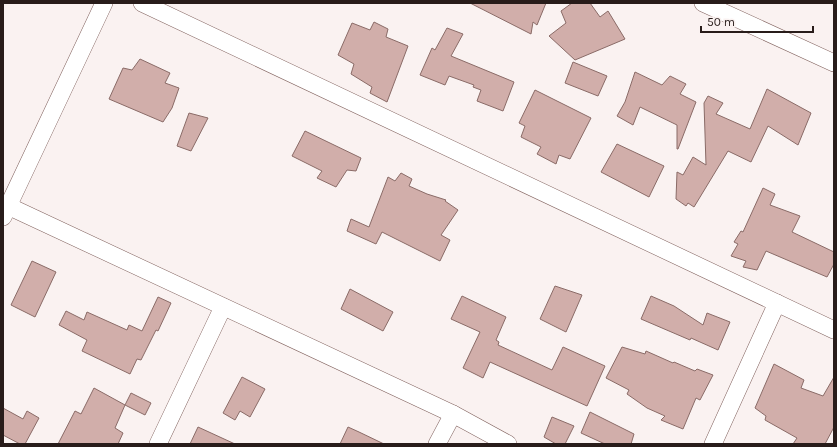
<svg xmlns="http://www.w3.org/2000/svg" width="837" height="447" viewBox="0 0 837 447" font-family="Karla,sans-serif">
  <style>
    .building { fill: #d1aeaa; stroke: #8a6b67 }
    .lines { fill: none; stroke-linecap: round; stroke-linejoin: round }
    .street-casing { stroke: #82635f; stroke-width: 18 }
    .street { stroke: #fff; stroke-width: 17 }
  </style>
  <rect width="100%" height="100%" fill="#faf2f1"/>
  <g class="building">
    <path d="M470,3h76l-9,22 -4,-3 -2,12z"/>
    <path d="M572,3h18l10,14 8,-6 17,28 -50,21 -26,-24 17,-13 -5,-12z"/>
    <path d="M374,22l14,7 -2,8 22,9 -21,56 -17,-9 2,-6 -21,-13 3,-10 -16,-9 14,-32 18,7z"/>
    <path d="M447,28l16,6 -12,22 63,26 -11,29 -26,-10 4,-11 -8,-3 1,-2 -25,-9 -4,9 -25,-10 12,-27 3,2z"/>
    <path d="M140,59l30,14 -5,10 14,5 -7,20 -9,14 -54,-23 14,-31 9,2z"/>
    <path d="M573,62l34,14 -9,20 -33,-13z"/>
    <path d="M635,72l27,13 8,-9 16,8 -6,10 16,8 -18,47h-1v-24l-37,-18 -7,18 -16,-9 8,-14z"/>
    <path d="M767,89l44,24 -13,32 -30,-19 -17,36 -23,-11 -34,56 -6,-4 -2,3 -10,-7 1,-27 6,3 10,-18 13,8 -2,-62 4,-7 15,7 -7,11 34,15z"/>
    <path d="M535,90l56,28 -21,41 -11,-4 -3,9 -19,-10 4,-7 -20,-10 4,-11 -6,-3z"/>
    <path d="M189,113l19,5 -17,33 -14,-5z"/>
    <path d="M305,131l56,27 -5,13 -9,-1 -11,17 -19,-9 5,-7 -30,-15z"/>
    <path d="M617,144l47,22 -15,31 -48,-25z"/>
    <path d="M401,173l11,6 -3,7 18,8 19,6 -1,1 13,9 -17,25 9,5 -10,21 -58,-29 -6,12 -29,-13 4,-12 18,8 19,-50 7,4z"/>
    <path d="M763,188l12,6 -5,11 30,11 -8,16 42,20v12l-7,13 -61,-26 -9,19 -14,-3 3,-6 -15,-5 7,-12 -4,-2 7,-11 2,1z"/>
    <path d="M32,261l24,11 -21,45 -24,-12z"/>
    <path d="M555,286l27,9 -16,37 -26,-13z"/>
    <path d="M350,289l43,23 -10,19 -42,-22z"/>
    <path d="M462,296l44,21 -10,23 3,2 -1,3 54,25 11,-23 42,19 -18,40 -97,-44 -7,16 -20,-10 17,-36 -29,-13z"/>
    <path d="M651,296l23,10 29,19 4,-12 23,9 -12,28 -27,-12 -1,2 -49,-21z"/>
    <path d="M158,297l13,6 -13,28 -2,-1 -15,30 -4,-1 -7,15 -48,-23 5,-11 -28,-15 7,-14 18,9 3,-8 40,18 2,-5 13,6z"/>
    <path d="M622,347l23,7 1,-3 27,12 1,-1 21,9 2,-2 16,6 -13,25 -4,-2 -13,31 -22,-9 4,-4 -18,-8 -20,-14 2,-4 -23,-12z"/>
    <path d="M774,364l30,16 -3,8 22,8 11,-19v50l-9,17h-32l4,-6 -32,-18 1,-4 -11,-8z"/>
    <path d="M242,377l23,12 -15,28 -10,-6 -5,9 -12,-7z"/>
    <path d="M94,388l31,17 -10,23 8,5 -5,11h-60l17,-33 6,3z"/>
    <path d="M131,393l20,10 -6,12 -20,-10z"/>
    <path d="M3,408l20,11 4,-8 12,7 -14,26h-5l-17,-9z"/>
    <path d="M590,412l44,22 -3,10h-26l-24,-11z"/>
    <path d="M552,417l22,9 -9,18h-9l-12,-7z"/>
    <path d="M198,427l37,17h-45z"/>
    <path d="M348,427l11,5 25,12h-44z"/>
  </g>
  <g class="lines">
    <g class="street-casing">
      <g id="street">
        <path d="M142,3l692,327"/>
        <path d="M703,3l131,60"/>
        <path d="M8,206l445,208 55,30"/>
        <path d="M3,217l101,-214"/>
        <path d="M158,444l65,-137"/>
        <path d="M437,444l16,-30"/>
        <path d="M713,444l64,-141"/>
      </g>
    </g>
    <use href="#street" class="street"/>
  </g>
  <rect width="837" height="447" fill="none" stroke="#281c1a" stroke-width="8"/>
  <path d="M701 26v6h112v-6" fill="none" stroke="#281c1a" stroke-width="2"/>
  <text x="707" y="26" font-size="12" fill="#281c1a" stroke="#faf2f1" stroke-width="3" paint-order="stroke">50 m</text>
</svg>
